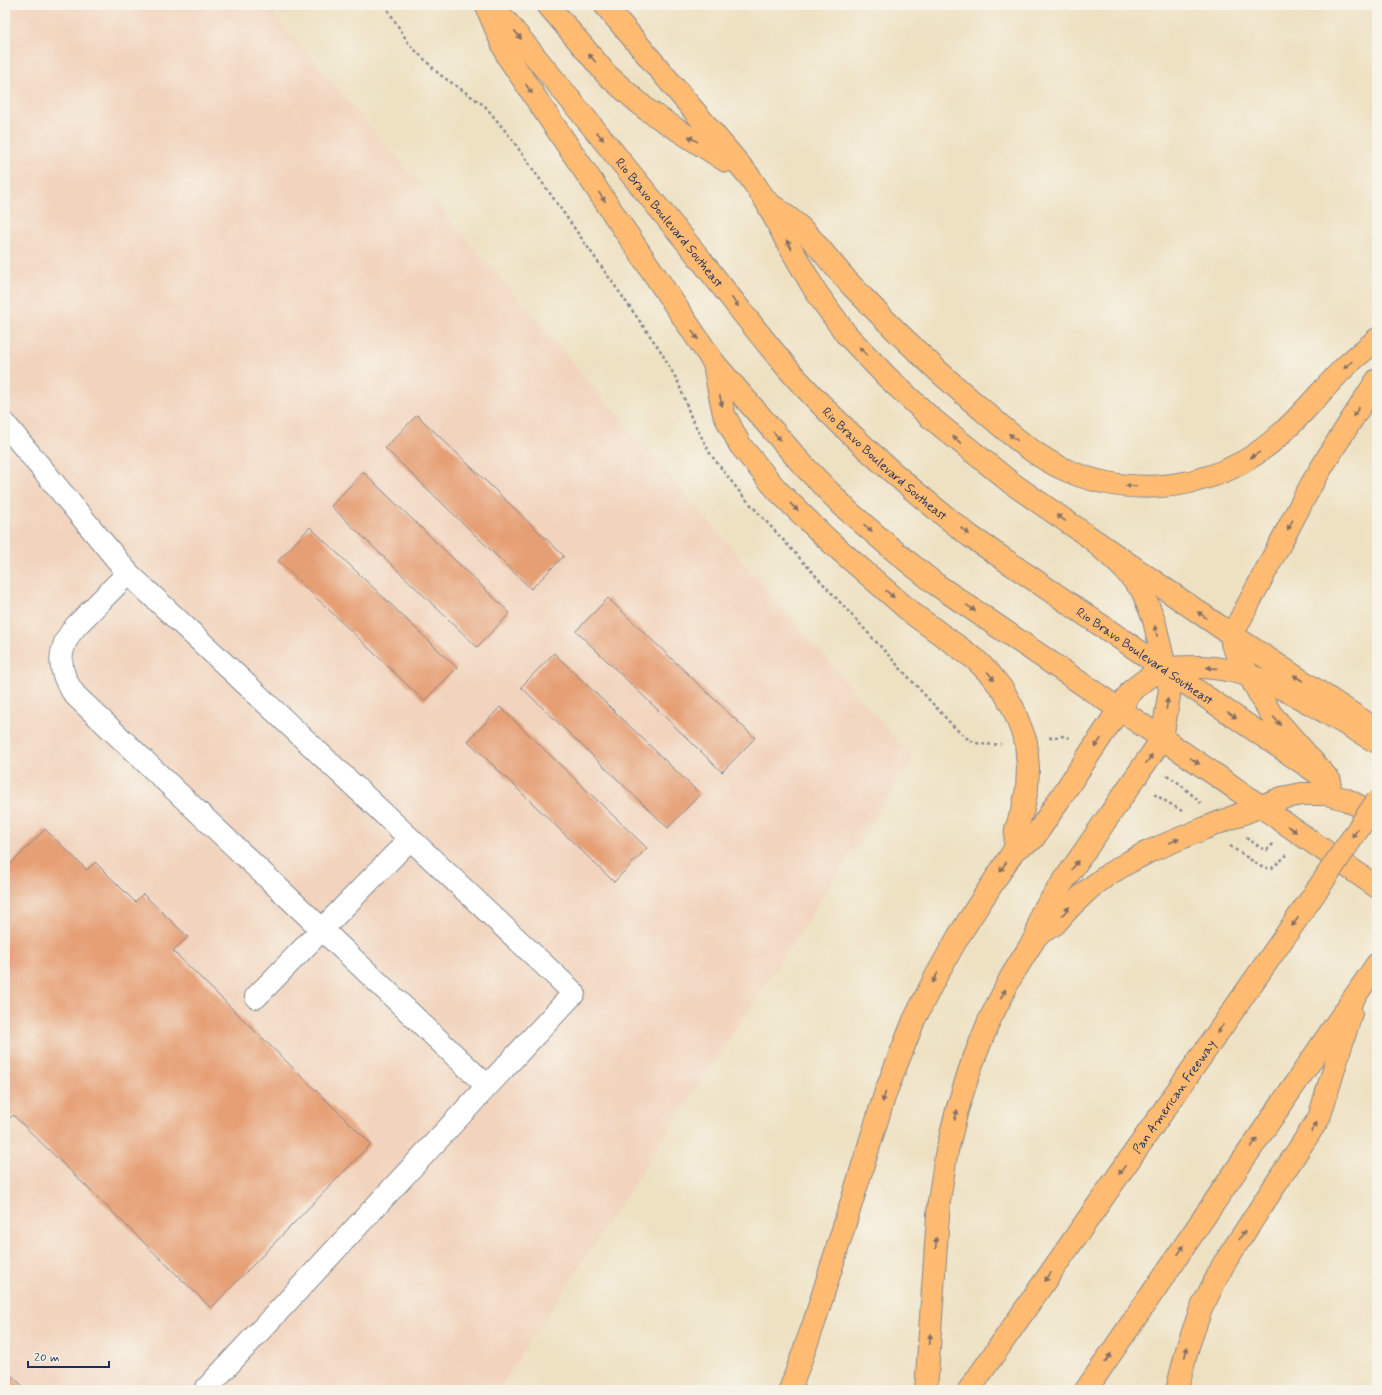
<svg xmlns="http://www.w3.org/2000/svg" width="1382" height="1395" viewBox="0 0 1382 1395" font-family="Mynerve,sans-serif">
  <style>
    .built { fill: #f2d4be }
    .building { fill: #e69f74 }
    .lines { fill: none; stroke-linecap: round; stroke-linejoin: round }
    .minor-casing { stroke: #848890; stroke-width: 24 }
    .major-casing { stroke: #848890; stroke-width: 24 }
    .highway-casing { stroke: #848890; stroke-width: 24 }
    .path { stroke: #848890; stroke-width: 2.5; stroke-dasharray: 3 3; stroke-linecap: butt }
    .minor { stroke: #fff; stroke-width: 22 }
    .major { stroke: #febb71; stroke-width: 22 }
    .highway { stroke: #febb71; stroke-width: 22 }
    .highway-bridge-casing { stroke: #848890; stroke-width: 24; stroke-linecap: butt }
    .highway-bridge { stroke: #febb71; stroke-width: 22 }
    .oneway { fill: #816e67 }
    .labels { text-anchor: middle; stroke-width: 3; stroke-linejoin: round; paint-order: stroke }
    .street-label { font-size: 13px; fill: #1b2f5e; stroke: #f7f3e8 }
  </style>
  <rect width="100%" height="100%" fill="#f7f3e8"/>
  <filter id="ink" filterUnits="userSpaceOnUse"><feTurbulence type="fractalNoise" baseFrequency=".025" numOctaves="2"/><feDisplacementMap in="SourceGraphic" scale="8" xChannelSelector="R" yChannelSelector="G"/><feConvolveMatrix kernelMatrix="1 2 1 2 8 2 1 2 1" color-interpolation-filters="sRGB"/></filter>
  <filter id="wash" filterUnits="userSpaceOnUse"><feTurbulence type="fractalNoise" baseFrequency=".012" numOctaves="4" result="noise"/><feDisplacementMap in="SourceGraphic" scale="16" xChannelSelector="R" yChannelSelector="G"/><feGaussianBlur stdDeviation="0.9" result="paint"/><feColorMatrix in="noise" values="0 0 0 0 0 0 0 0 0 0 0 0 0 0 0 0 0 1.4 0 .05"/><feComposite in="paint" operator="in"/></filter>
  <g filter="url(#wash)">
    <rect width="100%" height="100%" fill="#eee1c2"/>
    <path class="built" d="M5,5h261l647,755 -415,630h-493z"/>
    <g id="blocks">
      <g class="building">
        <path d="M417,415l147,141 -33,33 -146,-141z"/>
        <path d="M363,472l147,141 -33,34 -146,-141z"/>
        <path d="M310,527l147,141 -33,33 -146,-140z"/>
        <path d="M608,598l147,140 -33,34 -146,-141z"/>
        <path d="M554,653l146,141 -32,34 -147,-141z"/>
        <path d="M500,707l147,141 -33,34 -146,-141z"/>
        <path d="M45,829l42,41 8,-8 40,40 8,-8 45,43 -15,14 198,193 -160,164 -198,-193 -8,8v-259l3,3z"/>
        <path d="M5,1369l22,21h-22z"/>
      </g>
    </g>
  </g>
  <g filter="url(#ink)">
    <use href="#blocks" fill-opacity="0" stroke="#848890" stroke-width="1"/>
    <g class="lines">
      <g class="minor-casing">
        <g id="minor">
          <path d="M5,424l123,149 446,420 -369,397"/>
          <path d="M128,573l-52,53c-20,23 -19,46 0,70l411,390"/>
          <path d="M256,997l154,-158"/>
        </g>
      </g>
      <g class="major-casing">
        <g id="major">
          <path id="s1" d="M493,5c64,78 127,156 191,234 38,46 73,95 113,140 53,58 111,109 173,157l349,238"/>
          <path d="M548,5l59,70 40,35 79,51"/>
          <path d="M605,5l144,171 17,25 21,41 29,50 30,42 41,43 44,41 79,64 43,30 179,123 145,95"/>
          <path d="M488,10l20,47 206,306 88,101 45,46 50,43 40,32 289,197 34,24"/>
        </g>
      </g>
      <g class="highway-casing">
        <g id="highway">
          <path d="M766,201c12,9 26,18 37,29 17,17 31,37 48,55 43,45 87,88 135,128 25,22 51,45 82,58 57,24 122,20 175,-9 39,-22 66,-58 97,-90 11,-12 25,-22 37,-33"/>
          <path d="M714,363l4,23 6,28 16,31 37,45 50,49 86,75 62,45 15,15 13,16 10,18 13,34 2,26 -1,21 -4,20 -7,20 -1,20"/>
          <path d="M1330,781l-59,-67 -32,-56 -7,-14v-9l79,-150 20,-33 46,-72"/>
          <path d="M1260,806l117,81"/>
          <path d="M1037,935l18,-11 16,-18 18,-17 20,-15 20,-12 21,-11 55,-23 77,-30 20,-4h24l19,5 32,16"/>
          <path d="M790,1390l24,-67 72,-232 28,-71 21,-42 23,-41 25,-39 32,-49 18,-10 99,-149c10,-7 21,-18 34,-21 10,-2 20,-2 30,-2 69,0 123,44 181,75"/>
          <path d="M926,1390l13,-189 7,-46 11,-45 14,-44 18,-45 22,-44 26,-42 4,-21 121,-175 8,-50 -16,-69 -12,-30 -19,-22 -30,-28"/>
          <path id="s2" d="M969,1390l348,-500"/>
          <path d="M1086,1390l291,-426"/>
          <path d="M1177,1390l11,-44 13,-37 22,-44 96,-147 32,-105"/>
        </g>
      </g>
      <g class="path">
        <path d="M385,5l24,39 30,30 46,32 26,32 149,212 18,32 13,35 20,38 31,40 212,232c17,16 23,19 47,17"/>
        <path d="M1049,738l13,-2 8,2"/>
        <path d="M1167,775l13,9 21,19"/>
        <path d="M1154,794l28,17"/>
        <path d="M1246,838l17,11 4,1 6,-6"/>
        <path d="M1230,846l33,22h9l15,-13"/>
      </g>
      <use href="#minor" class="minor"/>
      <use href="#major" class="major"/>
      <use href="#highway" class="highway"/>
      <g class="highway-bridge-casing">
        <path id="highway-bridge" d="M1317,890l60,-89"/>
      </g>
      <use href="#highway-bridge" class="highway-bridge"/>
    </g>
    <defs><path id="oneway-solid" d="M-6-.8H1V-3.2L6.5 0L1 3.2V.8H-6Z"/></defs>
    <g class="oneway">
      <use href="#oneway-solid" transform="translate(518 35) rotate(51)"/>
      <use href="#oneway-solid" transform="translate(592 58) rotate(-130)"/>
      <use href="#oneway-solid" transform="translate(529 89) rotate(56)"/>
      <use href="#oneway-solid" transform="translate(600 136) rotate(51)"/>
      <use href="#oneway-solid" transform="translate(693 139) rotate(-148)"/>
      <use href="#oneway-solid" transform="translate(602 197) rotate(56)"/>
      <use href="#oneway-solid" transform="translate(789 245) rotate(-119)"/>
      <use href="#oneway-solid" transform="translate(735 302) rotate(53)"/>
      <use href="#oneway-solid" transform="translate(695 335) rotate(56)"/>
      <use href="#oneway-solid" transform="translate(863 351) rotate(-133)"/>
      <use href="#oneway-solid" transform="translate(1348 365) rotate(138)"/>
      <use href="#oneway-solid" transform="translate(721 401) rotate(77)"/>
      <use href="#oneway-solid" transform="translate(1356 412) rotate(124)"/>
      <use href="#oneway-solid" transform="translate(777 436) rotate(49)"/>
      <use href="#oneway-solid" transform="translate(1013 437) rotate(-140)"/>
      <use href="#oneway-solid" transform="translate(957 440) rotate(-140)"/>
      <use href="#oneway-solid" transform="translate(1255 455) rotate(148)"/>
      <use href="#oneway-solid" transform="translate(1131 486) rotate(-176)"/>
      <use href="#oneway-solid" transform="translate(794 507) rotate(44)"/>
      <use href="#oneway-solid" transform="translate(1061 518) rotate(-145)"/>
      <use href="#oneway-solid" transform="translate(1290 525) rotate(118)"/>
      <use href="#oneway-solid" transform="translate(868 528) rotate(41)"/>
      <use href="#oneway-solid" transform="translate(965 531) rotate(38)"/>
      <use href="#oneway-solid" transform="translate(890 594) rotate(41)"/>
      <use href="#oneway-solid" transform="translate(971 608) rotate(35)"/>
      <use href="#oneway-solid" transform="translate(1202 615) rotate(-146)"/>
      <use href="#oneway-solid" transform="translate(1156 631) rotate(-103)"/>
      <use href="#oneway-solid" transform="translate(1212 668) rotate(-174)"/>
      <use href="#oneway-solid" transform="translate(991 676) rotate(50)"/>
      <use href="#oneway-solid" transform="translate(1298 678) rotate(-147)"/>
      <use href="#oneway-solid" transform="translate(1167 704) rotate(-83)"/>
      <use href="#oneway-solid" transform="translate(1232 715) rotate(34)"/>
      <use href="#oneway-solid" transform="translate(1277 721) rotate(49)"/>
      <use href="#oneway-solid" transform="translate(1098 743) rotate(124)"/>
      <use href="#oneway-solid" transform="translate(1149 759) rotate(-55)"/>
      <use href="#oneway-solid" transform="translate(1195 761) rotate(34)"/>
      <use href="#oneway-solid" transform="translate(1292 829) rotate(35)"/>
      <use href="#oneway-solid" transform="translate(1355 833) rotate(124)"/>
      <use href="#oneway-solid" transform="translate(1174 841) rotate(-23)"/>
      <use href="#oneway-solid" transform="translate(1075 865) rotate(-55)"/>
      <use href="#oneway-solid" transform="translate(1003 867) rotate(124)"/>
      <use href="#oneway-solid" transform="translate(1066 911) rotate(-49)"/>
      <use href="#oneway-solid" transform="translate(1295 922) rotate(125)"/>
      <use href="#oneway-solid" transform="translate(935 978) rotate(118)"/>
      <use href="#oneway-solid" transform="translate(1003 994) rotate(-63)"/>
      <use href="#oneway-solid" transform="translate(1220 1029) rotate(125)"/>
      <use href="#oneway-solid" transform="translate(884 1097) rotate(107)"/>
      <use href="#oneway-solid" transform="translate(956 1115) rotate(-76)"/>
      <use href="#oneway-solid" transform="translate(1314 1127) rotate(-57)"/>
      <use href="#oneway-solid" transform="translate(1254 1143) rotate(-56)"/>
      <use href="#oneway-solid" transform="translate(1122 1170) rotate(125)"/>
      <use href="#oneway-solid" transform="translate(1242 1235) rotate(-58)"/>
      <use href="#oneway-solid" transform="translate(936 1243) rotate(-87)"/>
      <use href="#oneway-solid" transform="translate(1181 1250) rotate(-56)"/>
      <use href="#oneway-solid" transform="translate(1048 1277) rotate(125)"/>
      <use href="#oneway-solid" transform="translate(930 1339) rotate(-86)"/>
      <use href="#oneway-solid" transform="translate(1186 1352) rotate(-75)"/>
      <use href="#oneway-solid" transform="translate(1108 1358) rotate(-56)"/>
    </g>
  </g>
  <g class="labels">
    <g class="street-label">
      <text dy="5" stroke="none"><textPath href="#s1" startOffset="280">Rio Bravo Boulevard Southeast</textPath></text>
      <text dy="5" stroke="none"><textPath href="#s1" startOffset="604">Rio Bravo Boulevard Southeast</textPath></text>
      <text dy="5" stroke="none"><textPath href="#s1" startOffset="928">Rio Bravo Boulevard Southeast</textPath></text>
      <text dy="5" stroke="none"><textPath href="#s2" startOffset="358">Pan American Freeway</textPath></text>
    </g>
  </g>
  <rect width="1382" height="1395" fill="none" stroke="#f7f3e8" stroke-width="20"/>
  <path d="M28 1361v6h81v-6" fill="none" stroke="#1b2f5e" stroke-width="2"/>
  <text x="34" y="1361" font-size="12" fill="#1b2f5e" stroke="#f7f3e8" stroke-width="3" paint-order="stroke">20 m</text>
</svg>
